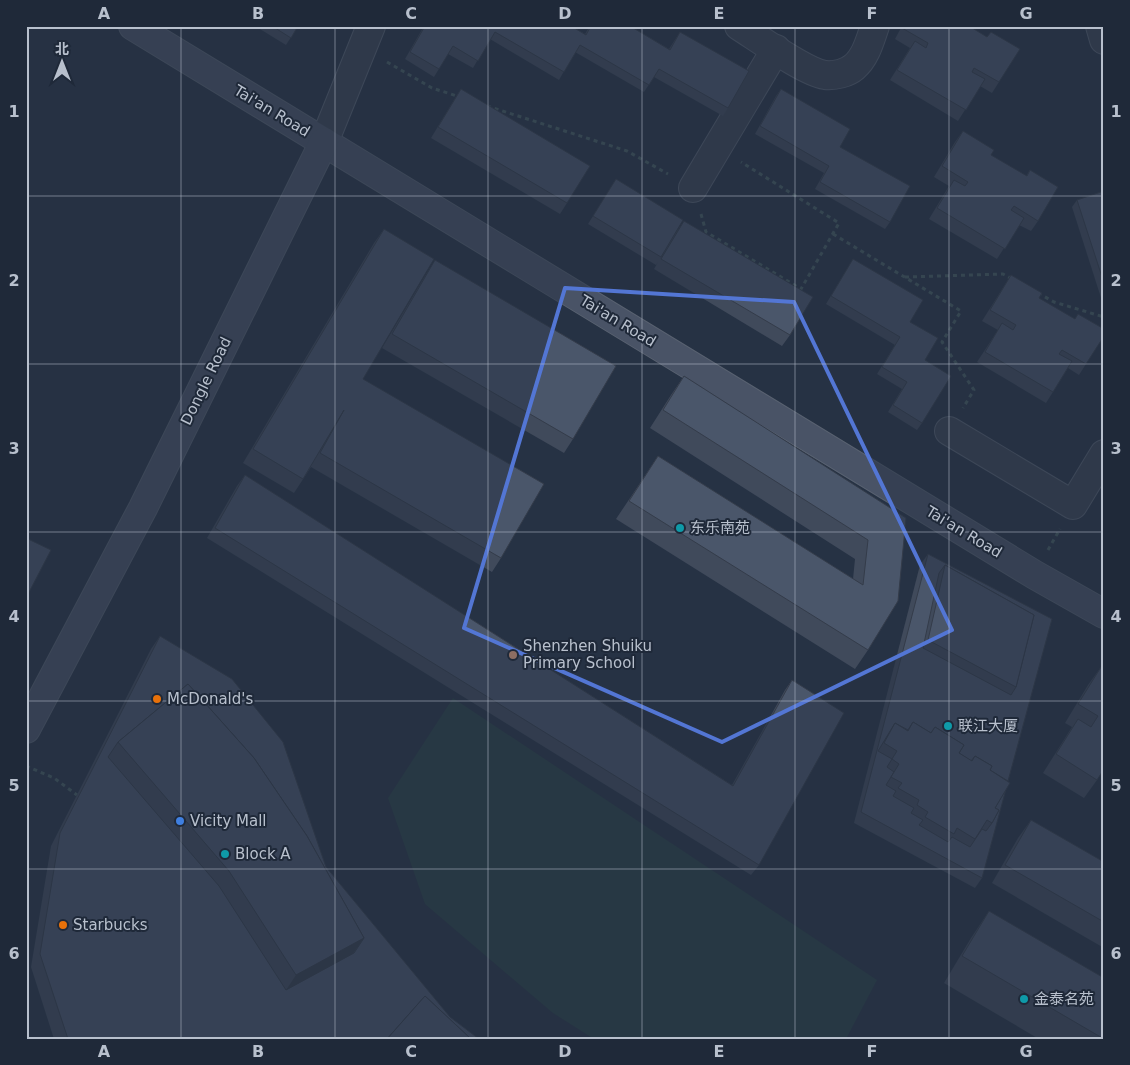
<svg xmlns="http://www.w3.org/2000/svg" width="1130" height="1065" viewBox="0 0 1130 1065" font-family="'DejaVu Sans','Noto Sans SC',sans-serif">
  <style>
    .green { fill: #294145 }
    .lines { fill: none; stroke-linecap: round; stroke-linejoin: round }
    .street-casing { stroke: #596271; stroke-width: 30 }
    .secondary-casing { stroke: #596271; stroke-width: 30 }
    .path { stroke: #475e61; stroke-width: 3; stroke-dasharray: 4 4; stroke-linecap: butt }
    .street { stroke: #3b4453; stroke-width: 28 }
    .secondary { stroke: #495366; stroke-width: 28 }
    .wall { fill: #404a5b }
    .shaded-wall { fill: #343c4a }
    .building { fill: #4a566a; stroke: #343c4a; fill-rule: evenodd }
    .marked { fill: none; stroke: #5376d4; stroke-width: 4; stroke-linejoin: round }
    .grid { fill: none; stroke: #b8c0cd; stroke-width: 1; stroke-opacity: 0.55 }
    .culture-dot { fill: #0f9aa8; stroke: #1f2939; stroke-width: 2 }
    .education-dot { fill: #8d6e63; stroke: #1f2939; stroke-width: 2 }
    .food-dot { fill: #e8710a; stroke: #1f2939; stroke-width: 2 }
    .shop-dot { fill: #3f7fe0; stroke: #1f2939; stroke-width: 2 }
    .labels { text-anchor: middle; stroke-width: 4; stroke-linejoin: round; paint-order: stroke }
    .street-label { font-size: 15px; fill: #b8c0cd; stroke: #1f2939 }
    .poi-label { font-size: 15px; fill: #b8c0cd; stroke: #1f2939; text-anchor: start }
    .neatline { fill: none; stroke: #b8c0cd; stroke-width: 2 }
    .grid-label { font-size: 16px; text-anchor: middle; font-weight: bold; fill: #b8c0cd }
  </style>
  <rect width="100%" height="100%" fill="#263244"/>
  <path class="green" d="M453,698l424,282 -31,59h-252l-41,-26 -128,-109 -37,-106z"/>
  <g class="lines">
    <g class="street-casing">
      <g id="street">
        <path d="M739,26c19,12 66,46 86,49 10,1 22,-2 29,-8 12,-10 16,-27 21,-41"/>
        <path d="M1100,26l4,14"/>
        <path d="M324,142l47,-116"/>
        <path d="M693,188l83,-139"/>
        <path d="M949,431l124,74 31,-51"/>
      </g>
    </g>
    <g class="secondary-casing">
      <g id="secondary">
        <path d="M133,26l902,549 69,39"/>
        <path d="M26,729l117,-221 181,-366"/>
      </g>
    </g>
    <g class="path">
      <path d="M387,62l45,26 28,9"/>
      <path d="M487,106l140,45 41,23"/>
      <path d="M701,214l5,18 95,57 38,-66 -98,-61"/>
      <path d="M833,234l128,77 -19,31 32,48 -11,18"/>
      <path d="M905,277l98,-3 9,5"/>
      <path d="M1038,293l16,9 50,15"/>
      <path d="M1048,550l12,-21"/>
      <path d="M26,766l28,12 23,17"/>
    </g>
    <use href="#street" class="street"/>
    <use href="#secondary" class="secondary"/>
  </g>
  <g class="wall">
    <path d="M255,26h43l-12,19z"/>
    <path d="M424,26h147l14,8 5,-8h40l39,23 11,-17 48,76 -5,8 -69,-39 -10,15 -69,-40 -16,28 -69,-41 -17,29 -25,-14 -14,23 -29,-18z"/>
    <path d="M902,26h67l30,56 -7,11 -12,-7 -22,35 -68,-41 20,-32 -15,-9z"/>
    <path d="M461,89l106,114 -7,11 -129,-76 23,-38z"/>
    <path d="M781,89l59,58 50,75 -5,7 -70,-40 9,-16 -69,-39 21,-38z"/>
    <path d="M963,131l28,24 35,21 4,-6 8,51 -7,10 -12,-6 -22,34 -68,-40 20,-33 -15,-9 21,-35z"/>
    <path d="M616,179l60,53 8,-11 106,114 -8,11 -128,-77 4,-7 -2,3 -68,-41z"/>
    <path d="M1104,191v112l-1,1 -31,-97 5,-7z"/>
    <path d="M384,229l-21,150 138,179 -9,14 -181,-105 -17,26 -51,-30 131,-220z"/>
    <path d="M853,259l57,63 15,38 -3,63 -5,7 -29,-18 14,-23 -25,-15 18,-29 -69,-41z"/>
    <path d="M435,260l138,179 -9,14 -182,-105 44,-74z"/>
    <path d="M1011,275l28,23 47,66 -7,11 -11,-7 -22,35 -69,-41 21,-32 -16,-9z"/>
    <path d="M684,376l222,142 -38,132 -13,19 -239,-150 42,-63 195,123 2,-20 -205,-131 21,-33z"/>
    <path d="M245,475l487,310 53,-95 7,-10 -33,185 -8,10 -544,-337 30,-52z"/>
    <path d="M928,554l124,65 -70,259 -7,10 -121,-65 66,-258z"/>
    <path d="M160,636l166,231 124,150 29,22h-425l-23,-72 20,-121 100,-197z"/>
    <path d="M1101,667l-4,113 -13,18 -41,-25 29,-46 -7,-4 23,-38z"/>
    <path d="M1031,820l73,42v86l-112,-65 26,-45z"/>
    <path d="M989,911l115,128h-65l-95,-56 27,-45z"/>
  </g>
  <path class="shaded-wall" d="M364,938l-20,28 -67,38 19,-29z"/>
  <g class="building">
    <path d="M272,26h26l-7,12z"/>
    <path d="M425,26h146l15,9 5,-9h39l40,24 10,-18 69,39 -21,37 -69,-39 -10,16 -69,-40 -16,27 -69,-40 -17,29 -25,-15 -14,23 -29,-17z"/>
    <path d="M903,26h66l18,11 4,-5 29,17 -21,33 -25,-14 -2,4 13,7 -19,31 -69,-40 18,-29 11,7 2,-5 -26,-15z"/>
    <path d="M461,89l129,77 -23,37 -129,-76z"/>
    <path d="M781,89l69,40 -10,18 70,39 -20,36 -70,-40 9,-16 -69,-40z"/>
    <path d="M963,131l31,19 -3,5 36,21 3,-6 28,17 -20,34 -24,-15 -3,4 13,8 -19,31 -68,-41 17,-28 11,6 3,-4 -26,-16z"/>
    <path d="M616,179l67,41 -22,37 -68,-41z"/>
    <path d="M1104,191v92l-27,-83z"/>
    <path d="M684,221l129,76 -23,38 -129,-76z"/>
    <path d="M384,229l50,30 -71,120 181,105 -43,74 -181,-105 24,-43 -41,69 -50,-30z"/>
    <path d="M853,259l70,41 -13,22 28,16 -13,22 26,16 -29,47 -29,-18 14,-23 -25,-15 18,-30 -69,-41z"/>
    <path d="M435,260l181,106 -43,73 -181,-105z"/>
    <path d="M1011,275l31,18 -3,5 36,21 3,-5 26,15v7l-18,28 -24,-14 -3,4 13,7 -19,31 -68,-40 17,-29 11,7 3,-5 -26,-15z"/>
    <path d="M684,376l222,142 -8,83 -30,49 -239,-149 29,-45 205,129 5,-45 -205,-130z"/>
    <path d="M245,475l488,311 59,-106 52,33 -85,152 -544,-337z"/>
    <path d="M26,538l25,12 -25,48z"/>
    <path d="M928,554l124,65 -44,162 -18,-11 2,-4 -17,-10 -4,5 -12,-8 5,-8 -29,-18 -4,6 -18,-11 -5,8 -13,-7 -17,28 14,8 -5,8 7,5 -8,13 10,6 -3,5 21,12 -3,5 12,7 -4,5 29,17 4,-5 18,10 12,-18 4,2 6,-8 7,-13 -4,-2 11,-19 -24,89 -121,-66zM945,565l89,50 -18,72 -5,8 -88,-47 16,-75z"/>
    <path d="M945,565l89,50 -18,72 -88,-47z"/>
    <path d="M160,636l72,43 51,63 43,125 124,150 29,22h-8l-46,-43 -38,43h-319l-28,-85 20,-121zM188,684l66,74 53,78 57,102 -10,15 -68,37 -67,-104 -111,-129 10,-15z"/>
    <path d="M1101,667l3,2v100l-7,11 -41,-26 22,-35 13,8 7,-11 -20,-12z"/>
    <path d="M188,684l66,74 53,78 57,102 -68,37 -67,-104 -111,-129z"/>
    <path d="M913,722l18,11 4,-6 29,18 -5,8 13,8 3,-5 17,10 -2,4 20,13 -15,25 4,2 -7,13 -5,-3 -12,19 -18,-11 -3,6 -29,-17 3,-5 -11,-7 2,-5 -21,-12 4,-5 -11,-6 8,-13 -7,-5 5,-8 -13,-8 11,-20 13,8z"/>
    <path d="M1031,820l73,42v60l-99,-57z"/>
    <path d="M989,911l115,67v61l-142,-83z"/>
    <path d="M425,996l46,43h-84z"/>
  </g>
  <path d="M0 0H1130V1065H0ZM565,288l229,14 158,328 -230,112 -258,-114z" fill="#263244" fill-opacity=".55" fill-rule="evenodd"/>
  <path class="marked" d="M565,288l229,14 158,328 -230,112 -258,-114z"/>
  <path class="grid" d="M181,26v1013M335,26v1013M488,26v1013M642,26v1013M795,26v1013M949,26v1013M26,196h1078M26,364h1078M26,532h1078M26,701h1078M26,869h1078"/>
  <g class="culture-dot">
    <circle cx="680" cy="528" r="5"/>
    <circle cx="948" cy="726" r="5"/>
    <circle cx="225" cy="854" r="5"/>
    <circle cx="1024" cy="999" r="5"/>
  </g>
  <circle class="education-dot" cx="513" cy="655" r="5"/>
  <g class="food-dot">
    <circle cx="157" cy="699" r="5"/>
    <circle cx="63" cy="925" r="5"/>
  </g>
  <circle class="shop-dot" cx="180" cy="821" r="5"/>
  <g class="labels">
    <g class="street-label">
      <text transform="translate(272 111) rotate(31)" y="5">Tai'an Road</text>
      <text transform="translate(618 321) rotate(31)" y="5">Tai'an Road</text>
      <text transform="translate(206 381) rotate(-64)" y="5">Dongle Road</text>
      <text transform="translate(964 532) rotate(31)" y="5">Tai'an Road</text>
    </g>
    <g class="poi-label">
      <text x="690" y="533">东乐南苑</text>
      <text x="523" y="651">Shenzhen Shuiku<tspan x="523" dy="17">Primary School</tspan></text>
      <text x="167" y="704">McDonald's</text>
      <text x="958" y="731">联江大厦</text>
      <text x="190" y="826">Vicity Mall</text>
      <text x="235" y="859">Block A</text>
      <text x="73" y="930">Starbucks</text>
      <text x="1034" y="1004">金泰名苑</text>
    </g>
  </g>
  <rect width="1130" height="1065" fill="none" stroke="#1f2939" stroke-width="55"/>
  <g transform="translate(62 62)" stroke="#1f2939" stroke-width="4" paint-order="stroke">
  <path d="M0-4L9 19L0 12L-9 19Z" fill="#b8c0cd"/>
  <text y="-8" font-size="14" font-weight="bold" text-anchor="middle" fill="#b8c0cd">北</text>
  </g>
  <rect x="28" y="28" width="1074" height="1010" class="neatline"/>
  <g class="grid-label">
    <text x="104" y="19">A</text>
    <text x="258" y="19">B</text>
    <text x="411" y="19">C</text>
    <text x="565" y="19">D</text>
    <text x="719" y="19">E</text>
    <text x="872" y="19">F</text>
    <text x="1026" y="19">G</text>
    <text x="14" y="117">1</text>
    <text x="1116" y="117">1</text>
    <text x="14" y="286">2</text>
    <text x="1116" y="286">2</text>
    <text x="14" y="454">3</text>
    <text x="1116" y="454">3</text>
    <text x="14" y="622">4</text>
    <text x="1116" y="622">4</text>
    <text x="14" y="791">5</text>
    <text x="1116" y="791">5</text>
    <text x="14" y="959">6</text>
    <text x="1116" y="959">6</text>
    <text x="104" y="1057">A</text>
    <text x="258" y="1057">B</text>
    <text x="411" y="1057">C</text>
    <text x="565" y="1057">D</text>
    <text x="719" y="1057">E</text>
    <text x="872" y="1057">F</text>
    <text x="1026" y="1057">G</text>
  </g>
</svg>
